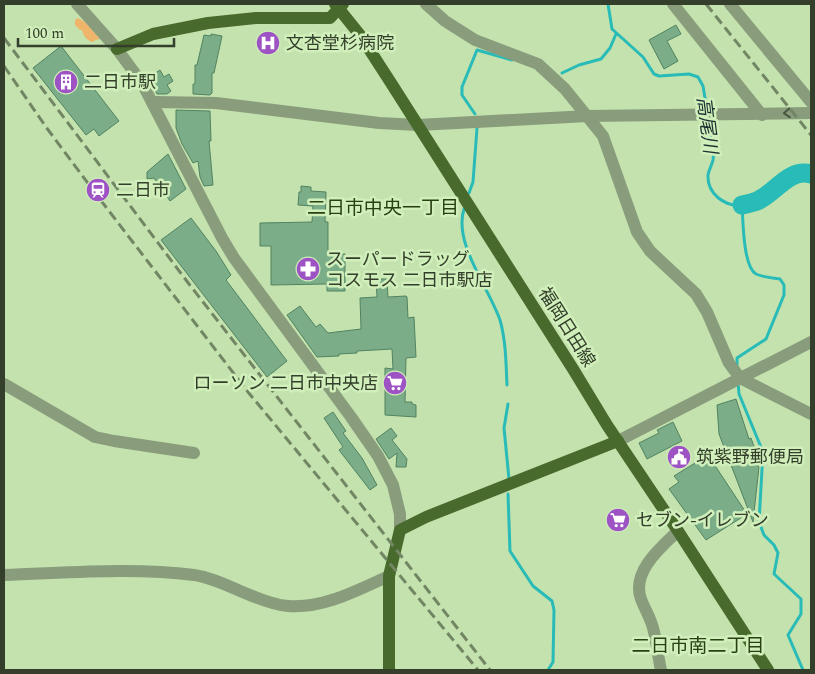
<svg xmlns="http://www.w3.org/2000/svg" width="815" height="674" viewBox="0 0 815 674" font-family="Spectral,'Noto Sans JP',serif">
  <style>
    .green { fill: #efb66b }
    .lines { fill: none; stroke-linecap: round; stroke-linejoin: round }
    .stream { stroke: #29bbb7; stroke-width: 3 }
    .river { stroke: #29bbb7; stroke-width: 19 }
    .building { fill: #7aad88; stroke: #528360 }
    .minor { stroke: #899c7b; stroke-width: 12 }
    .major { stroke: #486a2c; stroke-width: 12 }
    .rail { stroke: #728664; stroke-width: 3; stroke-dasharray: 10 5; stroke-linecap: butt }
    .oneway { stroke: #48563e }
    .labels { text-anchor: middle; stroke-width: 5; stroke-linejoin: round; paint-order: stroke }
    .poi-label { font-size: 18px; fill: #333f2a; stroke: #d0efbb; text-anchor: start }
    .street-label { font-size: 18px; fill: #333f2a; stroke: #d0efbb }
    .water-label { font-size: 19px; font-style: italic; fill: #1a3130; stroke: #d0efbb }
    .neighbourhood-label { font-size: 19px; fill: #284012; stroke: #d0efbb }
  </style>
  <rect width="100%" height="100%" fill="#c3e2ae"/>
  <path class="green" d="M78,18l7,4 15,17 -5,1 -1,2c-6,0 -11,-6 -12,-12h-2l-5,-5v-5z"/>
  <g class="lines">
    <g class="stream">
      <path d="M608,4l4,25 31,28 11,17 5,2 30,-2 9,3 5,9 4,24"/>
      <path d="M562,73l17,-8 22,-6 9,-11 6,-14"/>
      <path d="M475,114l-13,-19v-8l15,-37 35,10"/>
      <path d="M707,116c3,15 8,29 6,44 -1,5 -4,9 -5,15 -1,18 16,32 34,30 1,14 1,62 14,69 6,3 17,4 24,5l4,6v10l-18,44 -29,19v8"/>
      <path d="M469,193l4,-11 4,-54"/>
      <path d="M464,209c-11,34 25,79 36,111 6,21 6,44 7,65"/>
      <path d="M738,382l1,12 24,58 -4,70 5,13 10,10 4,8 -4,21 27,25v15l-13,21 15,35"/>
      <path d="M508,404l-4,24 5,51"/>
      <path d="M508,494l2,57 23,35 19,15 2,9 -1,52 -5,8"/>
    </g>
    <path class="river" d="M742,205c4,-1 10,-2 15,-4 19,-8 31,-33 54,-27"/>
  </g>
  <g class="building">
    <path d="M676,25l5,9 -14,7 11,20 -14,8 -15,-29z"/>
    <path d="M211,34l11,2 -8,37h-2v20l-2,2 -17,-1v-10h2v-19h2l7,-30 7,1z"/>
    <path d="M61,46l58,75 -20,15 -5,-7 -8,6 -53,-67z"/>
    <path d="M160,70l4,7 5,-3 4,7 -6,4 4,6 -4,3h-10l-9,-16z"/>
    <path d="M176,110l34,1 1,30h-2l4,44 -9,1 -4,-9 -2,-16 -5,2 -11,-19 -6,-16z"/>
    <path d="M168,154l18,35 -16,12 -16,-23 -7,1v-7z"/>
    <path d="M301,186l10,1v4l15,1 -1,30h3v32h17v37h-18v-7l-56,1v-39h-11v-23l52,-1 1,-16 -15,-1 1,-13h2z"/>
    <path d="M191,218l25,33 15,24 -5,5 61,81 -20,16 -106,-137z"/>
    <path d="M376,279h11l1,18 18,-1 1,1 1,21 6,-1 2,40 -10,1 -1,44h7v2l4,1v12l-31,-2v-47l8,1 -1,-20 -35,2v2l-18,1v2l-22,1 -30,-42 13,-9 16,21 4,-3 8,9 33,-4 -1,-31 17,-1z"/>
    <path d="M736,399l13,40 2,-1 6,17 -4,2 6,10 -6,55 -34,-88 -2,-29z"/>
    <path d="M333,412l13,19 -3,2 19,25 15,27 -7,5 -31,-40 4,-3 -19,-29z"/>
    <path d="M673,422l9,19 -35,18 -8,-16 20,-10 -2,-3z"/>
    <path d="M391,428l6,8 -5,4 15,19 -1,8h-10l1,-14 -8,6 -13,-20z"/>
    <path d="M708,455l39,59 -41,26 -37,-51 10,-7 -5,-6z"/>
  </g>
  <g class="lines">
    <g class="minor">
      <path d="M77,4l40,45 25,34 80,155 12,20 117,159 27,39 15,29 7,29v16"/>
      <path d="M426,4l19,17 30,19 63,24 27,25 38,47 34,96 13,19 46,43 11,18 22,51 11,15 71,36"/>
      <path d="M673,4l89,111"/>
      <path d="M730,4l81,98"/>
      <path d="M153,102l63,1 163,20 39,2 170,-9 223,-3"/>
      <path d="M4,384l91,53 19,4 80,12"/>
      <path d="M618,441l193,-99"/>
      <path d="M4,575c63,-2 128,-8 190,0 22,3 41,15 61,22 10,4 22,8 33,9 35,3 70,-16 101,-30"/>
      <path d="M661,670c-3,-13 -4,-26 -7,-38 -2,-12 -9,-22 -13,-33 -10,-27 20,-52 37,-68"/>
    </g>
    <g class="major">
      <path d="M335,4l25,31 31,48 182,286 34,56 71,106 90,139"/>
      <path d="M117,49l36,-15 55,-11 48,-5h74l13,-14"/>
      <path d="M389,670v-94l11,-46 26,-13 192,-76"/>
    </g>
    <g class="rail">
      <path d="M706,4l105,131"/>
      <path d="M4,38l185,246 301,386"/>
      <path d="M4,66l42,61 53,71 149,194 230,278"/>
    </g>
  </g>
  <defs><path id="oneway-chevron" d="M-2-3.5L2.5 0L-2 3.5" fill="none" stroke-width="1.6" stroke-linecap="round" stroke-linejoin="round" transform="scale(1.25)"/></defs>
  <use class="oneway" href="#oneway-chevron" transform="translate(787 113) rotate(176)"/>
  <defs>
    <g id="hospital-disc" transform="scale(1.25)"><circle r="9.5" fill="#9e53c5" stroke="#d0efbb"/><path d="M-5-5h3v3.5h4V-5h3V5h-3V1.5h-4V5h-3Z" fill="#fff"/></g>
    <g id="building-disc" transform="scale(1.25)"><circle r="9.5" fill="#9e53c5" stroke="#d0efbb"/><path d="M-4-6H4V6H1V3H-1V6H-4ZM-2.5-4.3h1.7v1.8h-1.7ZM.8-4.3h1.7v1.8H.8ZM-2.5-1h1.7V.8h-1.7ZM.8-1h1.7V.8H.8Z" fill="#fff"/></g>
    <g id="station-disc" transform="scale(1.25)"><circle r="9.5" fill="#9e53c5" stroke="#d0efbb"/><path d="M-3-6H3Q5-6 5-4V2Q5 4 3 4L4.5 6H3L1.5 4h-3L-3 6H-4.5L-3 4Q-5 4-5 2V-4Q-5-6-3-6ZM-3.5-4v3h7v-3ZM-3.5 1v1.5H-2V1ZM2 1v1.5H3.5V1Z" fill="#fff"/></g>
    <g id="pharmacy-disc" transform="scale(1.25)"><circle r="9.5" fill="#9e53c5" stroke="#d0efbb"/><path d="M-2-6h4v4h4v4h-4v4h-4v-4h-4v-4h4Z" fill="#fff"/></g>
    <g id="supermarket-disc" transform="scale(1.25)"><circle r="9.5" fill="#9e53c5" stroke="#d0efbb"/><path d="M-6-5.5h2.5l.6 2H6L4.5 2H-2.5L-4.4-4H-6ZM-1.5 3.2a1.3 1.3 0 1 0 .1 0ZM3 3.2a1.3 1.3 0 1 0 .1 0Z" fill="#fff"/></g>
    <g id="civic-disc" transform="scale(1.25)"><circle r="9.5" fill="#9e53c5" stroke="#d0efbb"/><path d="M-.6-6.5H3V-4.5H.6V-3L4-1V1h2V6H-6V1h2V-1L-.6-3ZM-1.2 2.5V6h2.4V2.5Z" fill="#fff"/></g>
  </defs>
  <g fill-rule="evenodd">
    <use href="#hospital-disc" x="268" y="43"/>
    <use href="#building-disc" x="66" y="82"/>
    <use href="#station-disc" x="98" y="190"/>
    <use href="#pharmacy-disc" x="308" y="269"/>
    <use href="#supermarket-disc" x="395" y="383"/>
    <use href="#civic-disc" x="679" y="457"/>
    <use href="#supermarket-disc" x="618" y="520"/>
  </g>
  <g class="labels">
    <g class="poi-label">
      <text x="286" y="49">文杏堂杉病院</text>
      <text x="84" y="88">二日市駅</text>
      <text x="116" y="196">二日市</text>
      <text x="326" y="265">スーパードラッグ<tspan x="326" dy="21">コスモス 二日市駅店</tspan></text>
      <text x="378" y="389" text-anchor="end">ローソン 二日市中央店</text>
      <text x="696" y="463">筑紫野郵便局</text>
      <text x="636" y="526">セブン-イレブン</text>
    </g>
    <g class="street-label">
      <text transform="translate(567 327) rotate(58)" y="6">福岡日田線</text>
    </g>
    <g class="water-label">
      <text transform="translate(708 125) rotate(83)" y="7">高尾川</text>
    </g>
    <g class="neighbourhood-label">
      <text x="383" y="214">二日市中央一丁目</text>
      <text x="698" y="652">二日市南二丁目</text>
    </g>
  </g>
  <rect width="815" height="674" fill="none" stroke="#333f2a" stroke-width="10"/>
  <path d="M18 38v8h156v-8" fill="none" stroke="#333f2a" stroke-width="2.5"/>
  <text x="25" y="38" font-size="15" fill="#333f2a" stroke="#d0efbb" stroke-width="4" paint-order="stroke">100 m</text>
</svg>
